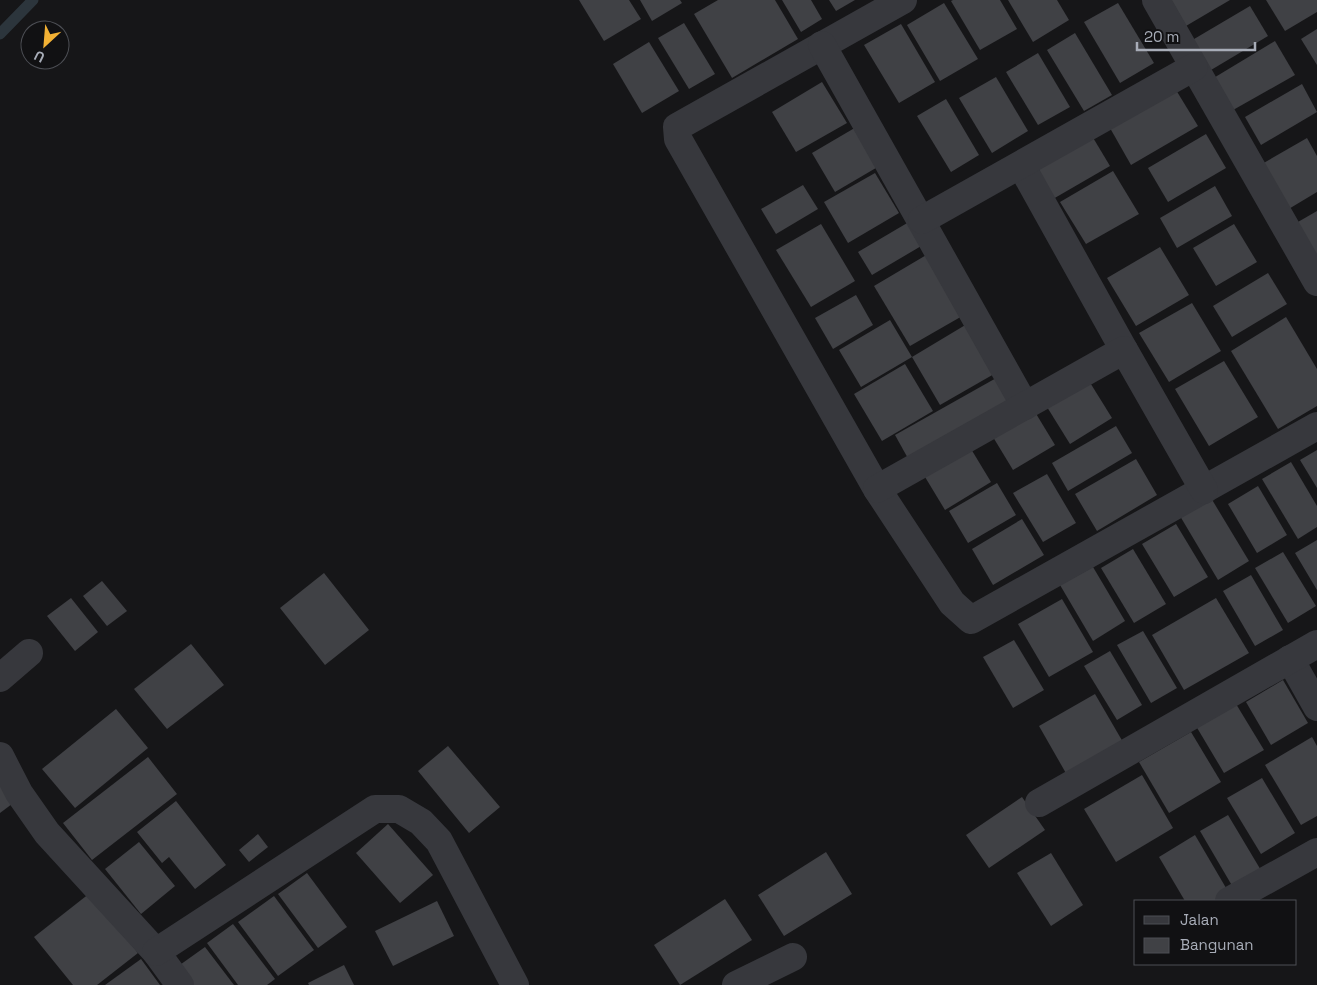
<svg xmlns="http://www.w3.org/2000/svg" width="1317" height="985" viewBox="0 0 1317 985" font-family="'Space Grotesk',sans-serif">
  <style>
    .lines { fill: none; stroke-linecap: round; stroke-linejoin: round }
    .stream { stroke: #2c353c; stroke-width: 11 }
    .building { fill: #404145 }
    .street { stroke: #37383d; stroke-width: 28 }
  </style>
  <rect width="100%" height="100%" fill="#161618"/>
  <g class="lines">
    <path class="stream" d="M0,34l33,-34"/>
  </g>
  <g class="building">
    <path d="M579,0h50l12,19 -37,22z"/>
    <path d="M640,0h40l2,3 -30,18z"/>
    <path d="M718,0h57l23,39 -66,39 -38,-64z"/>
    <path d="M782,0h29l11,19 -21,13z"/>
    <path d="M829,0h26l-19,11z"/>
    <path d="M953,0h47l17,29 -37,21 -29,-49z"/>
    <path d="M1008,0h49l12,20 -36,22z"/>
    <path d="M1171,0h59l-44,26z"/>
    <path d="M1266,0h51v12l-32,19z"/>
    <path d="M944,3l34,56 -38,22 -33,-56z"/>
    <path d="M1118,3l36,60 -34,20 -36,-61z"/>
    <path d="M1250,6l18,30 -62,37 -17,-31z"/>
    <path d="M684,23l31,51 -26,15 -31,-51z"/>
    <path d="M901,24l34,58 -36,21 -35,-58z"/>
    <path d="M1317,29v36l-16,-26z"/>
    <path d="M1075,33l37,62 -28,16 -37,-61z"/>
    <path d="M1275,41l20,34 -69,39 -19,-32z"/>
    <path d="M649,42l30,49 -37,22 -29,-49z"/>
    <path d="M1038,53l32,54 -32,18 -32,-53z"/>
    <path d="M996,77l32,54 -36,22 -33,-55z"/>
    <path d="M822,82l25,41 -51,29 -24,-40z"/>
    <path d="M1302,84l15,28 -56,33 -16,-28z"/>
    <path d="M1176,90l22,36 -67,39 -21,-37z"/>
    <path d="M946,99l33,56 -28,17 -34,-56z"/>
    <path d="M858,126l23,39 -46,27 -23,-39z"/>
    <path d="M1206,134l20,34 -58,34 -20,-34z"/>
    <path d="M1092,136l18,30 -57,33 -17,-31z"/>
    <path d="M1307,138l10,18v36l-35,21 -27,-45z"/>
    <path d="M1113,171l26,43 -53,30 -26,-42z"/>
    <path d="M875,173l24,40 -51,30 -24,-41z"/>
    <path d="M803,185l15,24 -42,25 -15,-25z"/>
    <path d="M1215,186l17,30 -55,32 -17,-30z"/>
    <path d="M1317,211v60l-26,-45z"/>
    <path d="M914,219l14,23 -56,33 -14,-23z"/>
    <path d="M821,224l34,57 -44,26 -35,-57z"/>
    <path d="M1234,224l23,38 -41,24 -23,-38z"/>
    <path d="M1160,247l29,48 -53,31 -29,-48z"/>
    <path d="M928,254l36,61 -54,31 -36,-60z"/>
    <path d="M1268,273l19,31 -55,33 -19,-31z"/>
    <path d="M856,295l17,30 -40,24 -18,-31z"/>
    <path d="M1192,303l29,48 -52,31 -30,-49z"/>
    <path d="M1286,317l31,52v37l-39,23 -47,-78z"/>
    <path d="M890,320l22,37 -51,30 -22,-37z"/>
    <path d="M972,321l29,49 -61,35 -28,-48z"/>
    <path d="M1224,361l34,56 -49,29 -34,-57z"/>
    <path d="M905,364l28,47 -51,30 -28,-47z"/>
    <path d="M998,377l16,28 -104,57 -15,-27z"/>
    <path d="M1089,381l23,37 -42,26 -23,-37z"/>
    <path d="M1035,412l20,33 -42,25 -20,-33z"/>
    <path d="M1116,426l16,27 -64,38 -16,-28z"/>
    <path d="M968,444l23,38 -46,28 -23,-38z"/>
    <path d="M1317,450v38l-17,-28z"/>
    <path d="M1136,459l21,36 -60,36 -22,-37z"/>
    <path d="M1291,462l26,44v21l-19,12 -36,-60z"/>
    <path d="M1047,474l29,49 -33,19 -30,-49z"/>
    <path d="M997,483l19,32 -48,28 -19,-32z"/>
    <path d="M1258,486l29,49 -30,18 -29,-49z"/>
    <path d="M1211,498l38,63 -31,19 -38,-64z"/>
    <path d="M1022,519l22,36 -51,30 -21,-36z"/>
    <path d="M1176,524l32,53 -34,20 -32,-53z"/>
    <path d="M1317,540v50l-22,-37z"/>
    <path d="M1133,549l33,55 -32,19 -33,-55z"/>
    <path d="M1283,552l33,54 -28,17 -33,-55z"/>
    <path d="M1093,567l32,54 -32,20 -33,-56z"/>
    <path d="M324,573l45,57 -44,35 -45,-57z"/>
    <path d="M1251,575l32,55 -28,16 -32,-55z"/>
    <path d="M102,581l25,30 -20,15 -24,-30z"/>
    <path d="M71,598l27,34 -23,19 -28,-35z"/>
    <path d="M1216,598l33,55 -65,37 -32,-55z"/>
    <path d="M1062,599l31,53 -44,25 -31,-53z"/>
    <path d="M1143,631l34,57 -26,15 -34,-58z"/>
    <path d="M1014,640l30,50 -31,18 -30,-51z"/>
    <path d="M191,644l33,41 -57,44 -33,-40z"/>
    <path d="M1110,651l32,54 -25,15 -33,-54z"/>
    <path d="M1283,680l25,43 -37,22 -25,-43z"/>
    <path d="M1095,694l32,55 -56,33 -32,-56z"/>
    <path d="M1233,699l31,51 -40,23 -31,-52z"/>
    <path d="M116,709l32,39 -73,60 -33,-39z"/>
    <path d="M1191,732l30,50 -52,31 -30,-51z"/>
    <path d="M1312,737l5,9v70l-16,9 -36,-60z"/>
    <path d="M448,746l52,61 -31,26 -51,-62z"/>
    <path d="M148,757l29,37 -85,66 -29,-37z"/>
    <path d="M1142,775l31,53 -57,34 -32,-53z"/>
    <path d="M1262,778l33,55 -34,21 -34,-56z"/>
    <path d="M0,780l16,21 -16,12z"/>
    <path d="M1022,797l23,33 -56,38 -23,-33z"/>
    <path d="M176,801l50,64 -31,24 -26,-32 -7,6 -25,-31z"/>
    <path d="M1228,815l34,57 -28,17 -34,-58z"/>
    <path d="M388,824l45,51 -33,28 -44,-50z"/>
    <path d="M258,834l10,13 -19,15 -10,-12z"/>
    <path d="M1195,835l34,58 -14,8h-30l-26,-44z"/>
    <path d="M139,842l36,44 -34,28 -36,-45z"/>
    <path d="M826,852l26,42 -68,42 -26,-41z"/>
    <path d="M1051,853l32,52 -32,21 -34,-53z"/>
    <path d="M307,873l40,54 -29,21 -40,-54z"/>
    <path d="M90,893l48,60 -41,32h-24l-39,-48z"/>
    <path d="M274,896l40,54 -36,26 -40,-54z"/>
    <path d="M725,899l27,41 -72,45 -26,-40z"/>
    <path d="M437,901l17,35 -61,30 -18,-35z"/>
    <path d="M233,924l42,55 -8,6h-29l-31,-42z"/>
    <path d="M205,947l29,38h-43l-14,-18z"/>
    <path d="M141,959l19,26h-55z"/>
    <path d="M344,965l10,20h-45l-1,-2z"/>
  </g>
  <g class="lines">
    <g class="street">
      <path d="M903,0l-226,127 1,12 199,350 75,114 19,17 346,-194"/>
      <path d="M1156,0l161,282"/>
      <path d="M822,45l203,361"/>
      <path d="M1021,165l103,185"/>
      <path d="M922,220l272,-153"/>
      <path d="M877,489l247,-139 80,140"/>
      <path d="M1290,659l27,48"/>
      <path d="M0,678l29,-25"/>
      <path d="M0,756l19,37 28,40 109,119 24,33"/>
      <path d="M1039,803l278,-159"/>
      <path d="M1229,901l88,-49"/>
      <path d="M156,952l219,-143h24l22,13 18,19 76,144"/>
      <path d="M736,985l57,-28"/>
    </g>
  </g>
  <rect x="1134" y="900" width="162" height="65" fill="#111113" stroke="#4d4f55"/>
  <rect x="1144" y="916" width="25" height="8" fill="#37383d" stroke="#4d4f55"/>
  <text x="1180" y="925" font-size="15" fill="#a8adb8">Jalan</text>
  <rect x="1144" y="938" width="25" height="15" fill="#404145" stroke="#4d4f55"/>
  <text x="1180" y="950" font-size="15" fill="#a8adb8">Bangunan</text>
  <g transform="translate(45 45) rotate(206)"><circle r="24" fill="#111113" stroke="#4d4f55"/>
  <path d="M0-4L9 19L0 12L-9 19Z" fill="#f2b134"/>
  <text y="-8" font-size="14" font-weight="bold" text-anchor="middle" fill="#a8adb8">U</text>
  </g>
  <path d="M1137 42v8h118v-8" fill="none" stroke="#a8adb8" stroke-width="2.5"/>
  <text x="1144" y="42" font-size="15" fill="#a8adb8" stroke="#111113" stroke-width="4" paint-order="stroke">20 m</text>
</svg>
